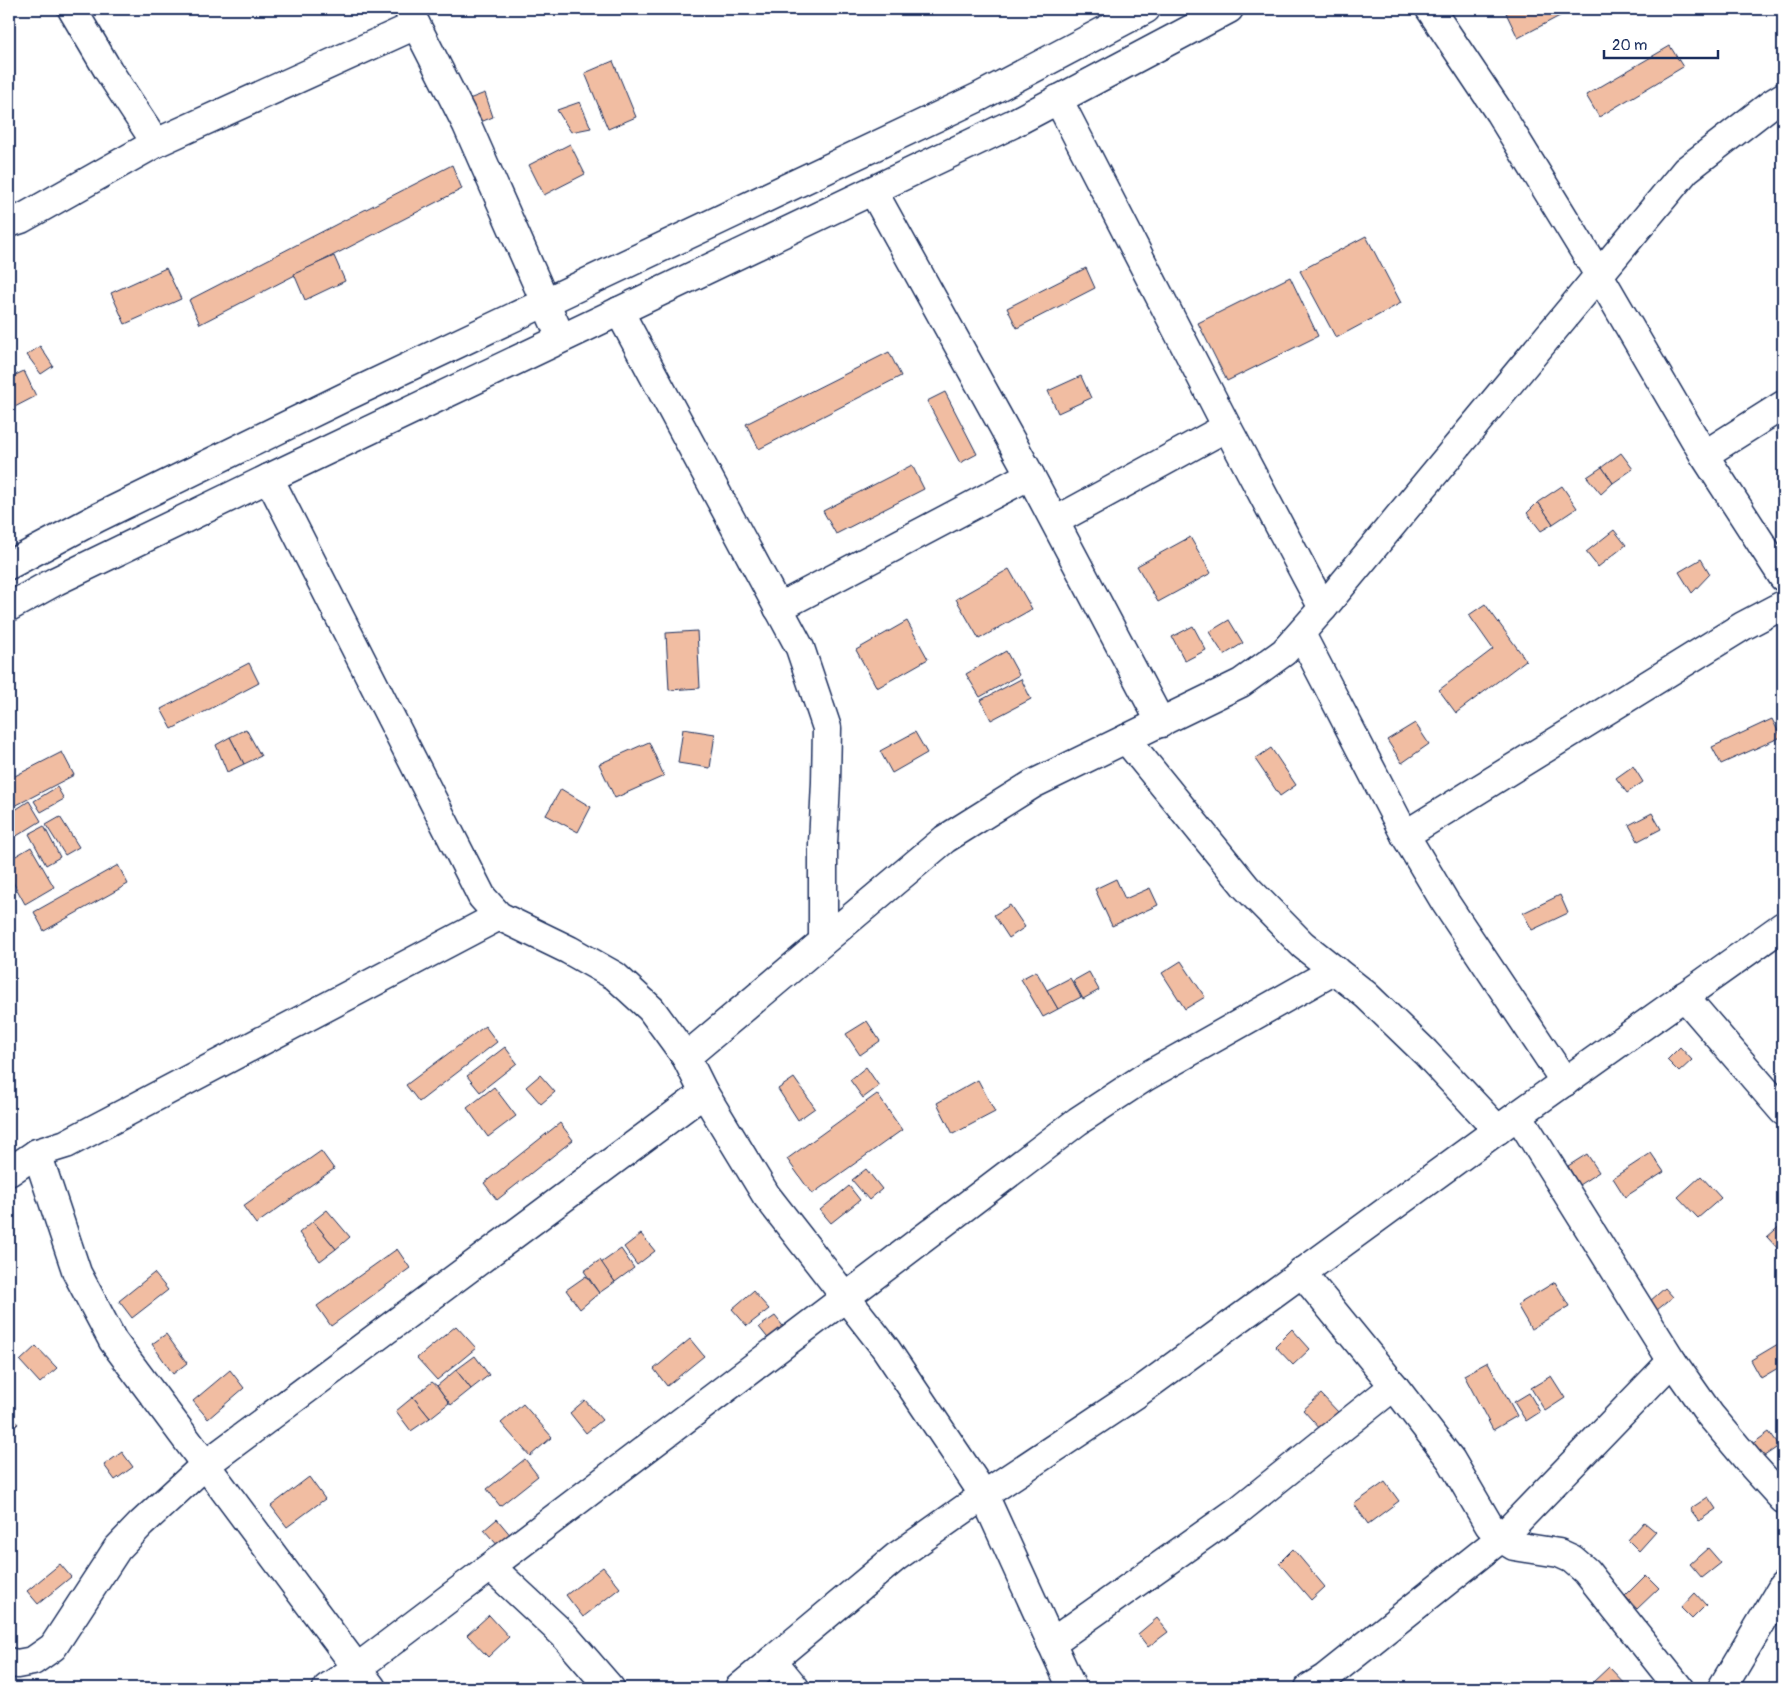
<svg xmlns="http://www.w3.org/2000/svg" width="1792" height="1697" viewBox="0 0 1792 1697" font-family="Pangolin,sans-serif">
  <style>
    .building { fill: #f1bda2; stroke: #1b2f5e }
    .lines { fill: none; stroke-linecap: round; stroke-linejoin: round }
    .minor-casing { stroke: #1b2f5e; stroke-width: 31 }
    .tertiary-casing { stroke: #1b2f5e; stroke-width: 31 }
    .minor { stroke: #fff; stroke-width: 28 }
    .tertiary { stroke: #fff; stroke-width: 28 }
  </style>
  <rect width="100%" height="100%" fill="#fff"/>
  <filter id="ink" filterUnits="userSpaceOnUse"><feTurbulence type="fractalNoise" baseFrequency=".02" numOctaves="2"/><feDisplacementMap in="SourceGraphic" scale="10" xChannelSelector="R" yChannelSelector="G"/><feConvolveMatrix kernelMatrix="1 2 1 2 8 2 1 2 1" color-interpolation-filters="sRGB"/></filter>
  <g filter="url(#ink)">
    <g class="building">
      <path d="M1515,9h58l-55,29 -12,-25z"/>
      <path d="M1670,46l13,21 -84,50 -13,-22z"/>
      <path d="M613,61l23,56 -28,12 -23,-56z"/>
      <path d="M485,93l8,24 -15,6 -9,-24z"/>
      <path d="M580,102l11,26 -20,4 -14,-22z"/>
      <path d="M570,144l15,30 -41,21 -15,-30z"/>
      <path d="M452,165l10,24 -262,135 -11,-24z"/>
      <path d="M1366,236l35,67 -65,35 -36,-67z"/>
      <path d="M334,256l11,25 -40,19 -11,-26z"/>
      <path d="M166,268l15,31 -56,25 -14,-31z"/>
      <path d="M1086,268l9,20 -78,40 -10,-20z"/>
      <path d="M1290,277l28,59 -91,45 -29,-58z"/>
      <path d="M40,346l13,20 -12,8 -14,-19z"/>
      <path d="M889,352l12,24 -142,73 -13,-25z"/>
      <path d="M24,371l12,25 -27,14v-32z"/>
      <path d="M1081,376l10,22 -33,15 -10,-22z"/>
      <path d="M945,392l32,62 -17,9 -33,-62z"/>
      <path d="M1621,453l12,16 -20,14 -11,-16z"/>
      <path d="M912,465l12,24 -88,45 -13,-23z"/>
      <path d="M1602,467l11,16 -12,11 -14,-17z"/>
      <path d="M1562,486l15,22 -24,16 -15,-22z"/>
      <path d="M1538,502l15,22 -12,7 -14,-18z"/>
      <path d="M1614,530l12,15 -28,22 -12,-15z"/>
      <path d="M1190,537l21,36 -53,29 -21,-36z"/>
      <path d="M1701,559l9,15 -18,19 -13,-21z"/>
      <path d="M1009,569l23,40 -53,30 -23,-40z"/>
      <path d="M1485,604l41,56 -70,53 -17,-23 54,-41 -24,-34z"/>
      <path d="M1229,620l14,23 -19,12 -15,-23z"/>
      <path d="M907,621l21,38 -51,29 -21,-38z"/>
      <path d="M1193,626l13,24 -21,11 -13,-24z"/>
      <path d="M697,631l3,57 -31,2 -3,-57z"/>
      <path d="M1006,651l13,24 -39,22 -14,-23z"/>
      <path d="M249,663l10,20 -87,46 -11,-20z"/>
      <path d="M1021,679l10,20 -40,21 -10,-20z"/>
      <path d="M1772,719l9,18 -60,27 -9,-17z"/>
      <path d="M1415,723l14,21 -27,19 -15,-23z"/>
      <path d="M246,729l15,27 -17,8 -14,-27z"/>
      <path d="M683,729l32,5 -5,34 -32,-5z"/>
      <path d="M915,732l12,21 -35,20 -12,-22z"/>
      <path d="M230,737l14,27 -17,8 -11,-27z"/>
      <path d="M649,742l15,34 -49,22 -16,-34z"/>
      <path d="M1271,748l25,37 -16,11 -25,-37z"/>
      <path d="M62,752l12,23 -65,34v-30z"/>
      <path d="M1633,766l10,16 -16,11 -11,-15z"/>
      <path d="M57,787l7,12 -23,13 -7,-11z"/>
      <path d="M561,789l30,18 -13,25 -32,-17z"/>
      <path d="M29,801l12,20 -26,16 -6,-10v-13z"/>
      <path d="M1652,813l9,16 -23,12 -9,-16z"/>
      <path d="M60,817l19,30 -14,8 -19,-30z"/>
      <path d="M44,826l16,31 -14,8 -17,-31z"/>
      <path d="M31,847l23,40 -29,17 -16,-29v-15z"/>
      <path d="M118,865l10,19 -84,47 -10,-19z"/>
      <path d="M1116,879l9,20 25,-11 8,17 -46,21 -17,-37z"/>
      <path d="M1560,895l8,18 -36,17 -9,-17z"/>
      <path d="M1010,905l15,22 -16,11 -15,-23z"/>
      <path d="M1181,961l24,36 -20,12 -23,-36z"/>
      <path d="M1036,971l22,38 -15,8 -22,-38z"/>
      <path d="M1089,972l10,18 -16,9 -10,-18z"/>
      <path d="M1070,978l11,19 -23,12 -11,-19z"/>
      <path d="M867,1021l13,20 -20,14 -14,-21z"/>
      <path d="M485,1026l12,16 -78,60 -13,-17z"/>
      <path d="M505,1047l12,16 -37,29 -13,-16z"/>
      <path d="M1680,1047l12,13 -13,12 -12,-12z"/>
      <path d="M866,1067l13,19 -16,12 -13,-18z"/>
      <path d="M540,1075l15,17 -14,12 -15,-17z"/>
      <path d="M794,1078l21,30 -17,12 -20,-31z"/>
      <path d="M978,1080l17,32 -42,22 -16,-31z"/>
      <path d="M494,1087l22,29 -28,21 -21,-29z"/>
      <path d="M877,1094l25,36 -90,64 -25,-35z"/>
      <path d="M560,1123l13,17 -76,60 -13,-17z"/>
      <path d="M321,1151l13,18 -78,55 -13,-18z"/>
      <path d="M1651,1153l13,19 -39,25 -12,-19z"/>
      <path d="M1587,1154l12,18 -20,13 -11,-19z"/>
      <path d="M866,1169l16,20 -13,11 -17,-20z"/>
      <path d="M1701,1176l20,22 -23,20 -20,-21z"/>
      <path d="M849,1186l11,14 -29,23 -11,-13z"/>
      <path d="M327,1210l23,27 -14,12 -23,-28z"/>
      <path d="M313,1221l23,28 -16,12 -21,-28z"/>
      <path d="M1782,1224l1,24 -3,3 -13,-14z"/>
      <path d="M641,1234l14,17 -18,14 -13,-18z"/>
      <path d="M397,1249l13,19 -79,58 -14,-20z"/>
      <path d="M621,1249l13,19 -19,14 -14,-19z"/>
      <path d="M600,1260l15,22 -16,11 -15,-22z"/>
      <path d="M154,1273l14,17 -36,28 -13,-17z"/>
      <path d="M586,1276l13,17 -19,16 -14,-19z"/>
      <path d="M1555,1282l14,24 -38,23 -14,-24z"/>
      <path d="M1665,1288l8,9 -16,13 -7,-9z"/>
      <path d="M753,1291l16,18 -22,17 -15,-17z"/>
      <path d="M775,1316l11,14 -15,12 -12,-15z"/>
      <path d="M456,1326l20,22 -39,32 -20,-22z"/>
      <path d="M1292,1329l18,20 -17,16 -18,-19z"/>
      <path d="M166,1334l21,29 -14,11 -21,-30z"/>
      <path d="M690,1339l14,17 -37,30 -13,-17z"/>
      <path d="M1783,1341v24l-22,13 -10,-18z"/>
      <path d="M36,1346l21,22 -17,15 -20,-22z"/>
      <path d="M475,1356l14,19 -18,14 -15,-19z"/>
      <path d="M1488,1362l29,54 -24,14 -29,-55z"/>
      <path d="M230,1370l14,18 -36,31 -15,-18z"/>
      <path d="M456,1370l15,19 -20,16 -14,-19z"/>
      <path d="M1551,1376l14,22 -20,13 -14,-23z"/>
      <path d="M432,1382l5,4 12,17 -19,15 -17,-21z"/>
      <path d="M1529,1393l11,19 -14,9 -12,-19z"/>
      <path d="M1321,1394l19,20 -18,17 -19,-21z"/>
      <path d="M413,1397l17,21 -19,13 -15,-20z"/>
      <path d="M585,1400l17,20 -16,13 -16,-20z"/>
      <path d="M523,1404l29,33 -22,19 -29,-33z"/>
      <path d="M9,1413l9,11 -9,8z"/>
      <path d="M1769,1432l10,14 -25,17 -9,-14z"/>
      <path d="M122,1452l11,15 -18,13 -11,-15z"/>
      <path d="M525,1459l13,17 -38,30 -13,-17z"/>
      <path d="M309,1477l16,22 -38,28 -16,-21z"/>
      <path d="M1385,1482l14,19 -31,23 -14,-20z"/>
      <path d="M1708,1497l8,12 -17,12 -9,-12z"/>
      <path d="M497,1519l15,18 -12,11 -16,-18z"/>
      <path d="M1644,1522l12,10 -17,19 -11,-11z"/>
      <path d="M1708,1548l13,15 -19,15 -12,-14z"/>
      <path d="M1293,1549l32,38 -14,13 -32,-37z"/>
      <path d="M60,1564l11,13 -33,27 -11,-13z"/>
      <path d="M603,1567l17,21 -37,29 -17,-22z"/>
      <path d="M1646,1575l13,13 -22,21 -12,-13z"/>
      <path d="M1695,1593l11,12 -14,14 -11,-11z"/>
      <path d="M489,1615l20,22 -21,20 -21,-22z"/>
      <path d="M1157,1618l11,14 -20,15 -10,-13z"/>
      <path d="M1609,1667l20,21h-32l-5,-5z"/>
    </g>
    <g class="lines">
      <g class="minor-casing">
        <g id="minor">
          <path d="M72,9l36,61 48,73"/>
          <path d="M408,9l59,116 94,213"/>
          <path d="M1430,9l69,103 100,163 105,180 79,122"/>
          <path d="M1058,99l169,328 96,181"/>
          <path d="M873,191l157,284 131,248"/>
          <path d="M9,223l12,-4 135,-76 260,-118"/>
          <path d="M619,311l181,337 27,80 -1,54 -3,62v97"/>
          <path d="M1704,455l79,-50"/>
          <path d="M269,478l213,419 17,19 70,34 46,26 36,33 35,48 18,36 62,102 120,154 98,146 88,193"/>
          <path d="M1055,521l172,-94"/>
          <path d="M778,608l252,-133"/>
          <path d="M1301,634l104,201 40,67 120,180"/>
          <path d="M1126,739l120,148 57,58 63,50 59,57 73,78"/>
          <path d="M1405,835l338,-209 40,-21"/>
          <path d="M1684,996l99,115"/>
          <path d="M686,1057l259,-218 88,-55 208,-101 43,-31 39,-44 363,-438 84,-65 13,-8"/>
          <path d="M1518,1115l154,246 38,54 43,51 30,33"/>
          <path d="M37,1153l40,120 36,68 259,347"/>
          <path d="M9,1172l28,-19 29,-9 433,-228"/>
          <path d="M1301,1272l93,114 57,74 38,65 12,13 13,8 45,7 13,6 14,12 93,117"/>
          <path d="M491,1567l73,68 46,53"/>
          <path d="M1051,1643l188,-133 155,-124"/>
          <path d="M772,1660l23,28"/>
          <path d="M9,1662l8,2 16,-3 20,-14 64,-98 24,-25 64,-59 499,-372"/>
          <path d="M327,1688l30,-20 721,-547 67,-44 190,-107"/>
          <path d="M739,1688l157,-131 88,-62 152,-101 382,-279 265,-189"/>
          <path d="M1309,1688l16,-10 176,-140 171,-177"/>
          <path d="M1722,1688l61,-102"/>
        </g>
      </g>
      <g class="tertiary-casing">
        <g id="tertiary">
          <path d="M9,565l88,-47 248,-121 634,-300 167,-88"/>
          <path d="M9,607l47,-26 213,-103 743,-354 217,-115"/>
        </g>
      </g>
      <use href="#minor" class="minor"/>
      <use href="#tertiary" class="tertiary"/>
    </g>
  </g>
  <rect width="1792" height="1697" fill="none" stroke="#fff" stroke-width="30"/>
  <rect x="15" y="15" width="1762" height="1667" fill="none" stroke="#1b2f5e" stroke-width="2" filter="url(#ink)"/>
  <path d="M1604 50v8h114v-8" fill="none" stroke="#1b2f5e" stroke-width="2.5"/>
  <text x="1612" y="50" font-size="15" fill="#1b2f5e" stroke="#ffffff" stroke-width="4" paint-order="stroke">20 m</text>
</svg>
